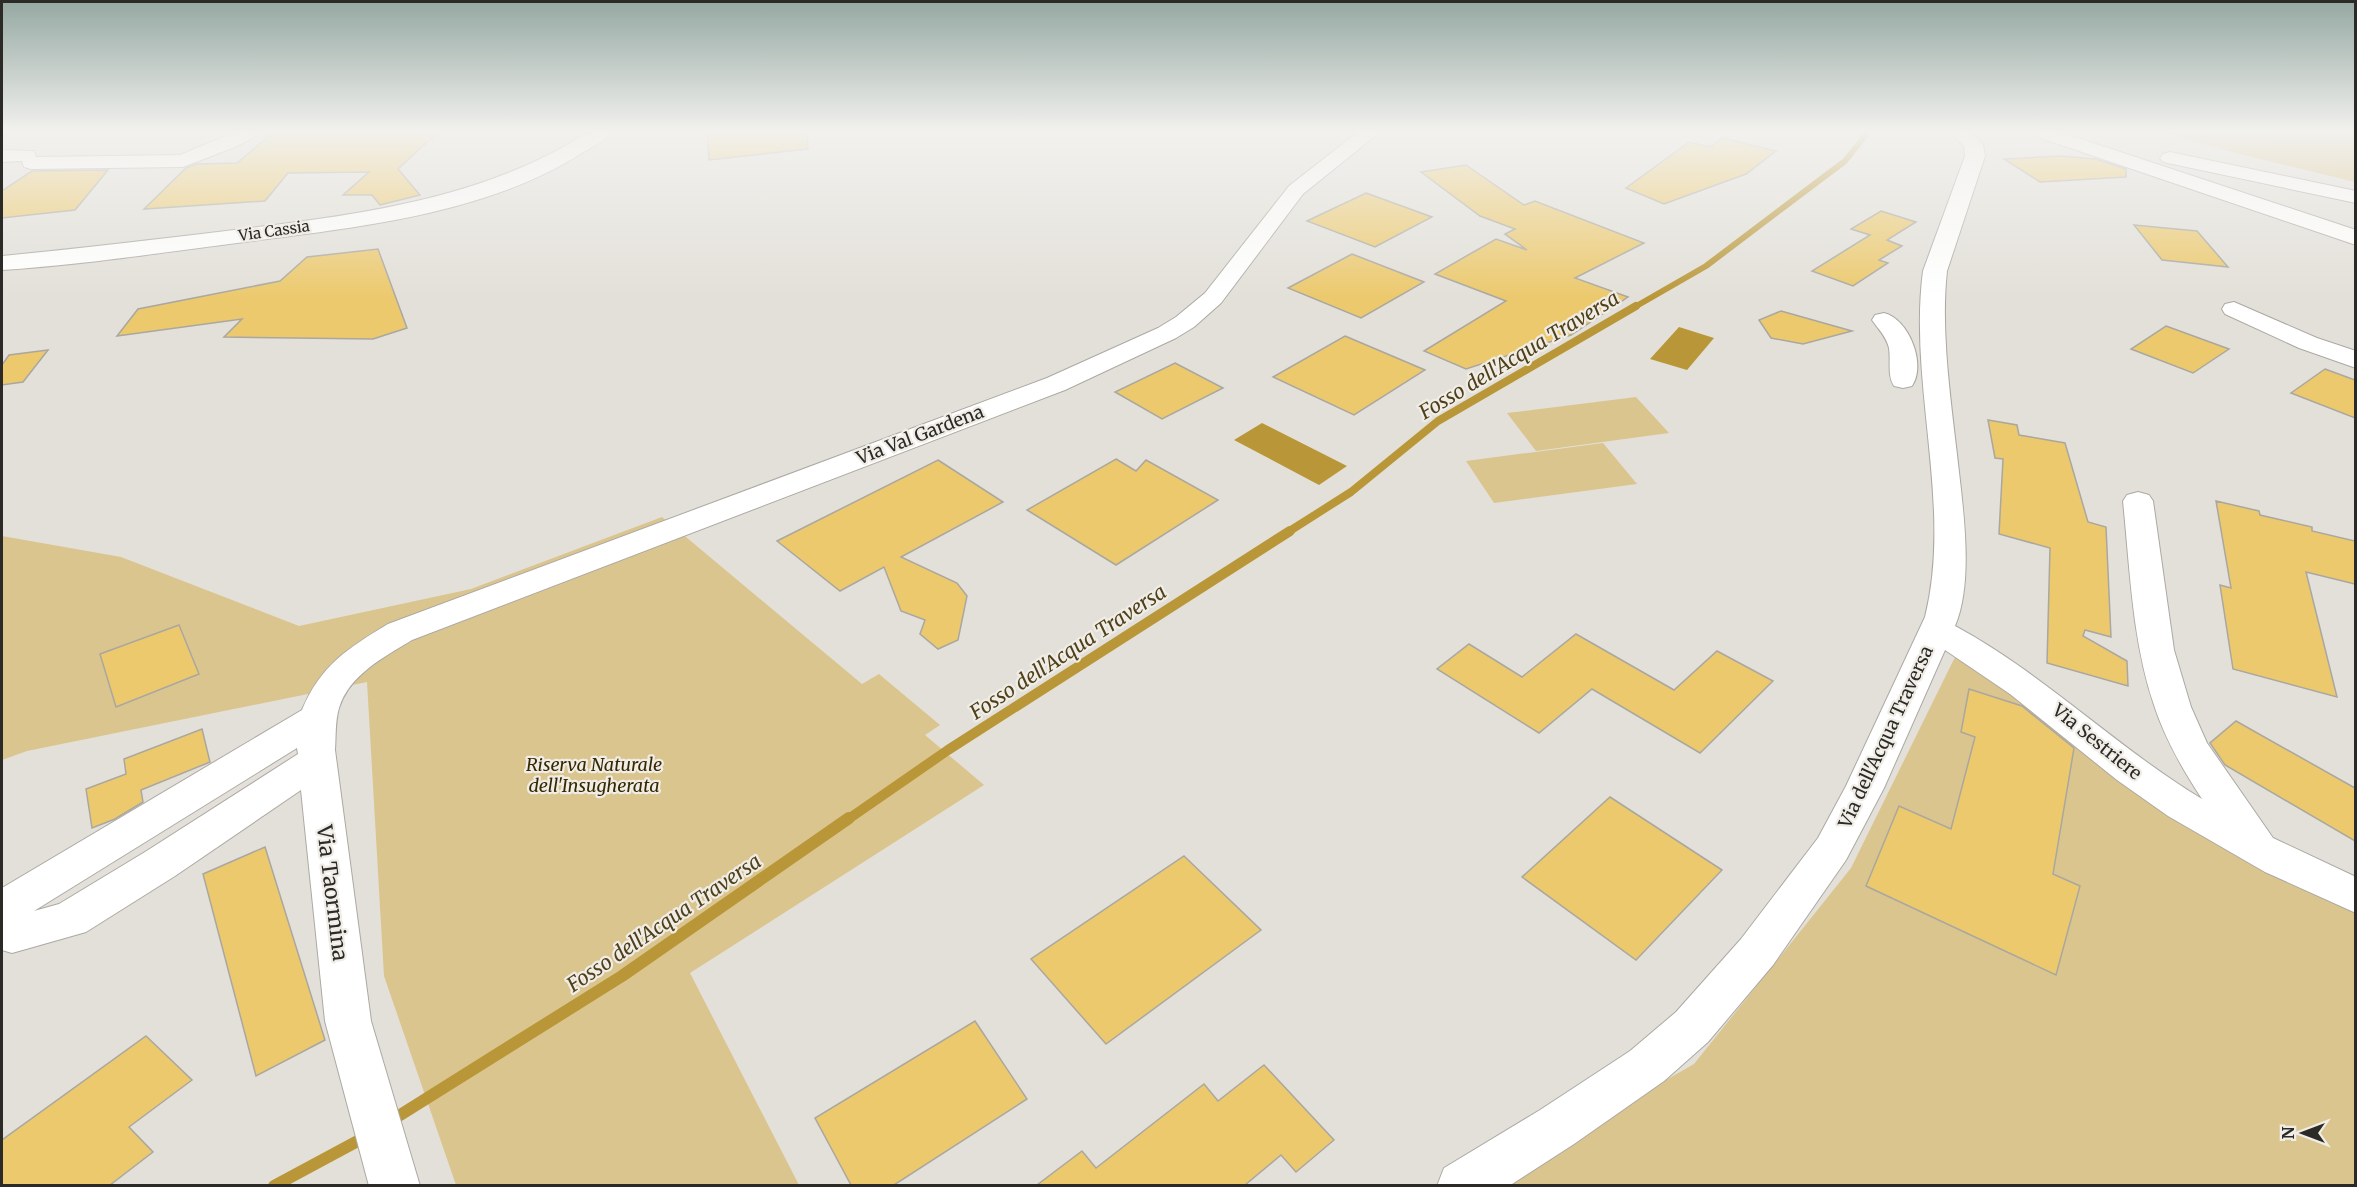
<svg xmlns="http://www.w3.org/2000/svg" width="2357" height="1187" viewBox="0 0 2357 1187" font-family="Merriweather,serif">
  <style>
    .green { fill: #dbc58e }
    .water { fill: #b99738 }
    .lines { fill: none; stroke-linecap: round; stroke-linejoin: round }
    .stream-far3 { stroke: #b99738; stroke-width: 6 }
    .stream-far2 { stroke: #b99738; stroke-width: 8 }
    .stream-far1 { stroke: #b99738; stroke-width: 10 }
    .stream { stroke: #b99738; stroke-width: 12 }
    .building { fill: #ecc96d; stroke: #a9a7a0; stroke-width: 1.5 }
    .minor-casing { stroke: #aca9a3; stroke-width: 2 }
    .major-casing { stroke: #aca9a3; stroke-width: 2 }
    .minor { fill: #fff; fill-rule: evenodd }
    .major { fill: #fff; fill-rule: evenodd }
    .labels { text-anchor: middle; stroke-width: 4.5; stroke-linejoin: round; paint-order: stroke }
    .far-street-label { font-size: 15px; fill: #2b2a27; stroke: #f0ede7 }
    .street-label { font-size: 18px; fill: #2b2a27; stroke: #f0ede7 }
    .park-label { font-size: 18px; font-style: italic; fill: #362800; stroke: #f0ede7 }
    .water-label { font-size: 20px; font-style: italic; fill: #4f4019; stroke: #f0ede7 }
    .near-street-label { font-size: 21px; fill: #2b2a27; stroke: #f0ede7 }
  </style>
  <rect width="100%" height="100%" fill="#e3e0d9"/>
  <g class="green">
    <path d="M2165,132h190v50l-124,-30z"/>
    <path d="M1636,397l33,36 -133,18 -29,-38z"/>
    <path d="M1603,443l34,41 -143,19 -28,-42z"/>
    <path d="M662,517l200,167 17,-10 61,51 -15,10 59,50 -294,188 109,212h-343l-72,-209 -17,-294 -340,69 -25,9v-224l119,21 178,69 172,-37z"/>
    <path d="M1956,655l399,249v281l-874,1 213,-122 157,-196z"/>
  </g>
  <g class="water">
    <path d="M1679,327l35,11 -27,32 -37,-11z"/>
    <path d="M1262,423l85,43 -28,19 -85,-45z"/>
  </g>
  <g class="lines">
    <path class="stream-far3" d="M1633,308l73,-42 139,-105 23,-29"/>
    <path class="stream-far2" d="M1288,532l63,-40 87,-71 198,-115"/>
    <path class="stream-far1" d="M847,820l101,-70 342,-219"/>
    <g class="stream">
      <path d="M389,1122l233,-146 227,-158"/>
      <path d="M274,1186l93,-50"/>
    </g>
  </g>
  <g class="building">
    <path d="M274,132h164l-40,37 22,26 -40,10 -8,-10h-29l26,-23 -81,1 -23,28 -121,8 42,-41 11,-4 40,-1z"/>
    <path d="M707,132h100l1,17 -99,11z"/>
    <path d="M1722,138l54,13 -30,23 -82,30 -38,-16 63,-46 21,5z"/>
    <path d="M2060,156l36,3 30,10v8l-86,5 -36,-23z"/>
    <path d="M1466,165l58,40 11,-4 109,42 -69,35 53,19 -57,38 -105,34 -42,-18 82,-50 -71,-27 61,-35 31,11 -22,-16 10,-5 -35,-13 -59,-44z"/>
    <path d="M108,170l-33,40 -73,8v-27l30,-20z"/>
    <path d="M1366,193l66,24 -57,30 -68,-26z"/>
    <path d="M1881,211l35,11 -29,18 15,6 -23,14 9,3 -35,23 -41,-15 58,-36 -19,-6z"/>
    <path d="M2134,225l63,6 31,36 -66,-7z"/>
    <path d="M378,249l29,79 -34,11 -149,-2 18,-18 -125,17 21,-27 142,-28 27,-24z"/>
    <path d="M1352,254l72,28 -63,36 -73,-30z"/>
    <path d="M1781,311l71,20 -49,13 -32,-6 -12,-18z"/>
    <path d="M2166,326l63,23 -36,24 -62,-24z"/>
    <path d="M1345,336l80,34 -71,45 -81,-38z"/>
    <path d="M48,350l-25,32 -21,3v-20l7,-10z"/>
    <path d="M1175,363l48,25 -61,31 -47,-27z"/>
    <path d="M2325,369l30,11v38l-64,-25z"/>
    <path d="M1988,420l29,5 2,10 46,8 23,79 18,5 5,110 -26,-7 -2,6 44,25 1,25 -81,-23 3,-115 -51,-14 4,-75 -8,-1z"/>
    <path d="M1116,459l20,12 10,-11 72,40 -102,65 -89,-55z"/>
    <path d="M938,460l65,42 -102,55 56,26 10,13 -9,44 -20,9 -18,-15 5,-14 -24,-9 -17,-44 -44,24 -63,-50z"/>
    <path d="M2216,501l43,10 1,4 52,12v4l43,10v43l-49,-12 31,125 -104,-28 -13,-84 11,3z"/>
    <path d="M179,625l20,49 -83,33 -16,-53z"/>
    <path d="M1576,634l98,56 43,-39 56,30 -73,72 -108,-64 -53,44 -102,-64 32,-25 53,33z"/>
    <path d="M1969,689l53,17 52,42 -21,126 27,12 -24,89 -190,-89 33,-80 52,23 24,-92 -14,-5z"/>
    <path d="M2236,721l119,67v53l-130,-76 -15,-22z"/>
    <path d="M202,729l8,33 -69,28 2,12 -28,17 -23,9 -6,-39 40,-15 -2,-15z"/>
    <path d="M1610,797l112,73 -86,90 -114,-83z"/>
    <path d="M265,847l60,193 -69,36 -53,-202z"/>
    <path d="M1184,856l77,74 -155,114 -75,-85z"/>
    <path d="M975,1021l52,78 -133,86h-43l-36,-67z"/>
    <path d="M146,1036l46,44 -63,47 24,25 -43,33h-108v-45z"/>
    <path d="M1264,1065l70,75 -38,32 -15,-17 -36,30h-208l45,-34 14,17 108,-84 14,17z"/>
  </g>
  <g class="lines">
    <g class="minor-casing">
      <g id="minor">
        <path d="M235,132h24l-3,4 -21,11 -52,20 -152,2 -7,-2 -2,-6 -20,1v-12l32,1 2,6 144,-2z"/>
        <path d="M1358,132h22l-77,62 -82,109 -27,24 -18,11 -111,52 -653,250c-28,17 -63,35 -73,68 -4,13 -3,29 -4,42l36,271 49,165h-51l-44,-165 -24,-231 -126,86 -89,56 -74,21 -10,-3v-62l300,-178c18,-44 46,-62 86,-86l659,-246 111,-50 18,-11 29,-24 84,-107zM297,748l1,6 -153,98 -86,52 -25,7z"/>
        <path d="M1950,132h21l12,13 2,11 -38,115c-7,63 5,137 12,201 5,44 14,112 -4,154 89,48 161,121 247,173 -19,-29 -37,-60 -48,-94 -22,-65 -24,-136 -31,-204l4,-6 11,-3 11,3 4,6 21,149 17,57 16,36 66,95 83,39v36l-91,-41 -97,-56 -51,-36 -107,-86 -65,-44 -61,138 -38,72 -73,105 -65,77 -44,39 -90,63 -65,42h-72l7,-18 96,-58 90,-59 46,-39 65,-73 77,-101 28,-52 79,-169c28,-112 -17,-232 -2,-346l42,-115 -1,-10z"/>
        <path d="M2032,132h28l296,98v15l-321,-109z"/>
        <path d="M2170,152l186,39v12l-193,-41 -3,-4 3,-4z"/>
        <path d="M2234,302l83,36 39,13v17l-57,-20 -74,-34 -3,-5 3,-5z"/>
        <path d="M1884,313c25,6 43,52 28,73l-9,2 -9,-2c-7,-10 -3,-25 -5,-38 -3,-12 -10,-18 -17,-28l3,-5z"/>
      </g>
    </g>
    <g class="major-casing">
      <path id="major" d="M589,132h23c-7,9 -20,15 -30,21 -98,63 -232,75 -345,90 -78,10 -157,22 -235,27v-14c83,-8 166,-18 249,-28 118,-15 236,-31 338,-96z"/>
    </g>
    <use href="#minor" class="minor"/>
    <use href="#major" class="major"/>
  </g>
  <linearGradient id="sky" x2="0" y2="1"><stop stop-color="#95a8a2"/><stop offset="0.44" stop-color="#f2f1ee"/><stop offset="1" stop-color="#f2f1ee" stop-opacity="0"/></linearGradient>
  <rect width="2357" height="298" fill="url(#sky)"/>
  <g class="labels">
    <g class="far-street-label">
      <text transform="translate(274 231) rotate(-8)" y="5">Via Cassia</text>
    </g>
    <g class="street-label">
      <text transform="translate(920 435) rotate(-21)" y="6">Via Val Gardena</text>
      <text transform="translate(1886 737) rotate(-65)" y="6">Via dell'Acqua Traversa</text>
      <text transform="translate(2097 742) rotate(39)" y="6">Via Sestriere</text>
    </g>
    <g class="park-label">
      <text x="594" y="771">Riserva Naturale<tspan x="594" dy="21">dell'Insugherata</tspan></text>
    </g>
    <g class="water-label">
      <text transform="translate(1519 355) rotate(-31)" y="7">Fosso dell'Acqua Traversa</text>
      <text transform="translate(1068 652) rotate(-33)" y="7">Fosso dell'Acqua Traversa</text>
      <text transform="translate(664 923) rotate(-34)" y="7">Fosso dell'Acqua Traversa</text>
    </g>
    <g class="near-street-label">
      <text transform="translate(332 893) rotate(83)" y="7">Via Taormina</text>
    </g>
  </g>
  <rect width="2357" height="1187" fill="none" stroke="#2b2a27" stroke-width="6"/>
  <g transform="translate(2303 1133) rotate(270)" stroke="#f0ede7" stroke-width="4.5" paint-order="stroke">
  <path d="M0-4.5L10 22L0 15L-10 22Z" fill="#2b2a27"/>
  <text y="-9" font-size="16" font-weight="bold" text-anchor="middle" fill="#2b2a27">N</text>
  </g>
</svg>
